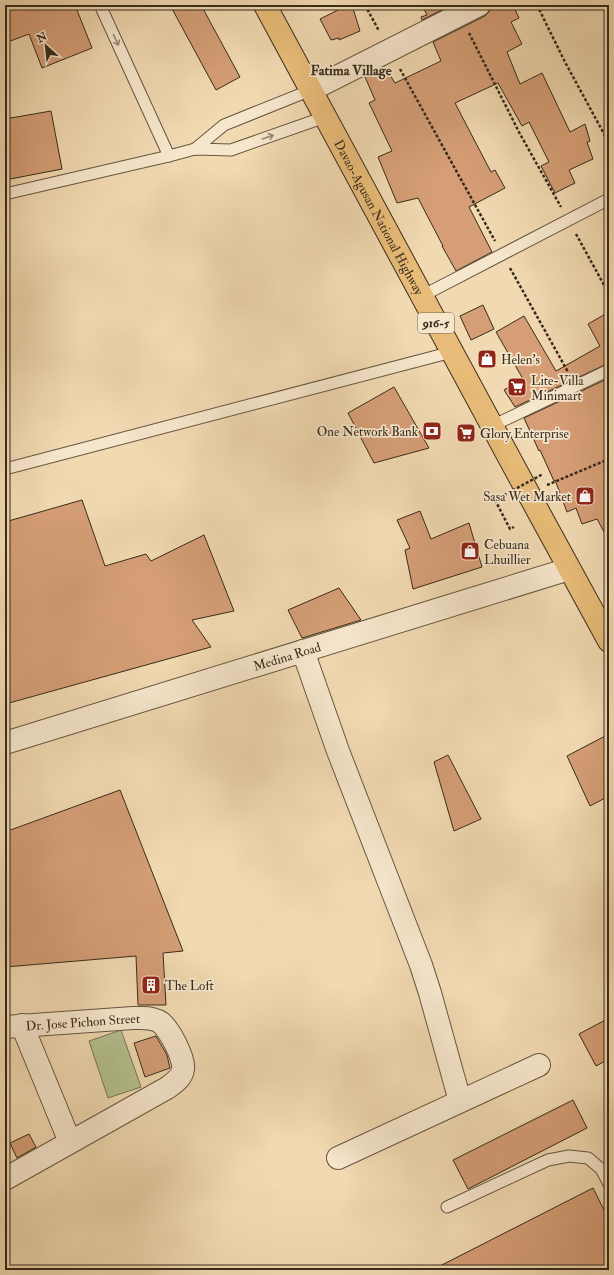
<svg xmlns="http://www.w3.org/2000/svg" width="614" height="1275" viewBox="0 0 614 1275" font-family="'IM FELL Double Pica',serif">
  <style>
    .green { fill: #b4c08f; stroke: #767656 }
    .building { fill: #d59e76; stroke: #372b1c }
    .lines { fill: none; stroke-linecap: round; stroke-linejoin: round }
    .service-casing { stroke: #665641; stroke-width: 13 }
    .minor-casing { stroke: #665641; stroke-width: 24 }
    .primary-casing { stroke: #372b1c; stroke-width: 24 }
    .path { stroke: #372b1c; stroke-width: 2.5; stroke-dasharray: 3 2; stroke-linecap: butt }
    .service { stroke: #f6e6cc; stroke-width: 11 }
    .minor { stroke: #f6e6cc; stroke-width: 22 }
    .primary { stroke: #e8bc78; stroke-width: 22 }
    .path-bridge { stroke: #372b1c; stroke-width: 2.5; stroke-dasharray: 3 2; stroke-linecap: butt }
    .oneway { stroke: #968874 }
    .labels { text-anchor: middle; stroke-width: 3.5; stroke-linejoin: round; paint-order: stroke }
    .shield { fill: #f6e6cc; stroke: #706351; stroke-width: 1 }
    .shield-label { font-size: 12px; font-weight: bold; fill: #372b1c }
    .street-label { font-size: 13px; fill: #372b1c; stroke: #f6e6cc }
    .poi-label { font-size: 13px; fill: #372b1c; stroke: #f6e6cc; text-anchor: start }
    .neighbourhood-label { font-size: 14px; font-weight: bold; fill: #372b1c; stroke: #f6e6cc }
  </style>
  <rect width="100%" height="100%" fill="#f1d9b1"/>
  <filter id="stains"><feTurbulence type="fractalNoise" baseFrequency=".005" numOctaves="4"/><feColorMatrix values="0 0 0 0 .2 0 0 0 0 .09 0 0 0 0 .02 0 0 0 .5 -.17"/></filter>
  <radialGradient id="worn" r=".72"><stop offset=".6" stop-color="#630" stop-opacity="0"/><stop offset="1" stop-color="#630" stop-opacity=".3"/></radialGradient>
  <path class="green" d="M121,1030l20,57 -33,11 -19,-57z"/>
  <g class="building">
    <path d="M5,5h70l17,43 -50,20 -13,-34 -24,9z"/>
    <path d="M170,5h31l39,72 -24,13z"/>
    <path d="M348,5h4l8,26 -21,9v-2l-8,2 -11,-21z"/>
    <path d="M422,5h29l-29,15 -1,-3 6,-2z"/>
    <path d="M491,5h22l6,13 -8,4 11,22 -15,8 13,32 22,-11 28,59 15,-8 5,17 -3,1 6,17 -24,11 6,13 -20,10 -14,-27 8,-4 -20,-40 -7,4 -24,-43 -43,20 36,69 4,-2 10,18 -36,19 23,45 -36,19 -14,-25h1l-25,-48 -21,5 -19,-46 14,-6 -23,-48 6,-3 -10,-23 20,-10 10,16 46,-22 -8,-19 52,-26 5,-5z"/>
    <path d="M51,111l11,58 -57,11v-61z"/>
    <path d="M483,305l11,24 -23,11 -11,-24z"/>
    <path d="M609,312v51l-94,44 -11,-17 19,-11 -27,-47 28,-16 32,55 44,-25 -12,-22z"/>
    <path d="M609,378v163l-12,-22 -15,5 -6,-16 -9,4 -12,-32 -1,1 -14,-31 -1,1 -15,-33z"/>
    <path d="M394,387l35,61 -55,15 -26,-50z"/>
    <path d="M82,500l23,66 41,-12 5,7 53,-26 30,76 -42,9 19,27 -202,56 -4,-13v-168z"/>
    <path d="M420,511l11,28 38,-16 13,44 -69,22 -8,-39 5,-2 -13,-28z"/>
    <path d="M339,588l22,32 -59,18 -14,-28z"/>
    <path d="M609,734v62l-19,10 -23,-50z"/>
    <path d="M448,755l33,64 -27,12 -20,-69z"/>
    <path d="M120,790l63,161 -20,2 3,52h-28l-2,-49 -131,11v-135z"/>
    <path d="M609,1018v41l-13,7 -17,-32z"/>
    <path d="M156,1036l11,19 3,13 -25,9 -11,-34z"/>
    <path d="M573,1100l14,28 -119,61 -15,-29z"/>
    <path d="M29,1134l7,13 -19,11 -7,-15z"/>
    <path d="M593,1188l16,32v50h-177z"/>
  </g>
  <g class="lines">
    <g class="service-casing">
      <g id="service">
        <path d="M100,5l69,151"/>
        <path d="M195,149l29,-24 87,-35"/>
        <path d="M5,194l164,-38 26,-7 36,1 94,-33"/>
        <path d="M422,296l187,-97"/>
        <path d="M492,426l117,-56"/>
        <path d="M5,469l447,-117"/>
        <path d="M447,1207l101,-47 21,-4 19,2 13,11 8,15"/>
      </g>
    </g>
    <g class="minor-casing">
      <g id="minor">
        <path d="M311,90l168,-85"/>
        <path d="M303,651l35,100 83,214 9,28 30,108"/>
        <path id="s1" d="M5,743l564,-174"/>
        <path d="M22,1025l48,117"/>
        <path id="s2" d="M5,1027l128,-9c9,0 17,-1 25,3 10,4 27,38 25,48 -1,9 -9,14 -16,19l-162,91"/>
        <path d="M338,1158l201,-93"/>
      </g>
    </g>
    <g class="primary-casing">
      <g id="primary">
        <path id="s3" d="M265,5l274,508 70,128"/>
      </g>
    </g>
    <g class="path">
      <path d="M365,5l14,26"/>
      <path d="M537,5l28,57 44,81"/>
      <path d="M469,33l51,101 41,73"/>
      <path d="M400,69l95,172"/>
      <path d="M576,234l33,60"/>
      <path d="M510,268l58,104"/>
      <path d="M547,485l62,-26"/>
      <path d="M495,500l15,29 4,-2"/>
    </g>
    <use href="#service" class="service"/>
    <use href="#minor" class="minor"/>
    <use href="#primary" class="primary"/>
    <path class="path-bridge" d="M495,500l48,-26"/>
  </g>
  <defs><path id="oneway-shaft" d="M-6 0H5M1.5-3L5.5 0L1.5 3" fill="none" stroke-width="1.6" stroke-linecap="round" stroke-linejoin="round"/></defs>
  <g class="oneway">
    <use href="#oneway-shaft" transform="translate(116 40) rotate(65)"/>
    <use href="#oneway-shaft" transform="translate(268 137) rotate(-19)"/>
  </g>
  <defs>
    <g id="shop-square" transform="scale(1)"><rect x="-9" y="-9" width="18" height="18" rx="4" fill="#8f2418" stroke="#f6e6cc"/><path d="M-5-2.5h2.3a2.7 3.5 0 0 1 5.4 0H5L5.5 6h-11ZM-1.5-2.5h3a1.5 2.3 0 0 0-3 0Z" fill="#fff"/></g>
    <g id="supermarket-square" transform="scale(1)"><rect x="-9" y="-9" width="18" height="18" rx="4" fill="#8f2418" stroke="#f6e6cc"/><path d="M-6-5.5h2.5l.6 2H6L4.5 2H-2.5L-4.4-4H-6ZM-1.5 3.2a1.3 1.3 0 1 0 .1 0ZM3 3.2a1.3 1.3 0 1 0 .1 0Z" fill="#fff"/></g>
    <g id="bank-square" transform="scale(1)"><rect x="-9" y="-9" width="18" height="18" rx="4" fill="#8f2418" stroke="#f6e6cc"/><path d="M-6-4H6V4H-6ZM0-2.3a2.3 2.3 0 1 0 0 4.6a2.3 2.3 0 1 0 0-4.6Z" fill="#fff"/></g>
    <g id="building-square" transform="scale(1)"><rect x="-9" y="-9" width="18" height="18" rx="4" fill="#8f2418" stroke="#f6e6cc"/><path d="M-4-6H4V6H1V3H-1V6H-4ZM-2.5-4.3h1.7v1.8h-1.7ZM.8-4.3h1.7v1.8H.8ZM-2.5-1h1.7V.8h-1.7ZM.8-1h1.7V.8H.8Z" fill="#fff"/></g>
  </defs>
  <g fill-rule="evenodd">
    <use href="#shop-square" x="487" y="359"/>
    <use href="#supermarket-square" x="517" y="387"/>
    <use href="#bank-square" x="432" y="431"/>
    <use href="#supermarket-square" x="466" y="433"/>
    <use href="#shop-square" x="585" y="496"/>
    <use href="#shop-square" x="470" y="551"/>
    <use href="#building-square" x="151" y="985"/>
  </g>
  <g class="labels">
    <rect class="shield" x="418" y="313" width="36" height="20" rx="3"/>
    <g class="shield-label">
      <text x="436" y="327">916-5</text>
    </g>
    <g class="street-label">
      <text dy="5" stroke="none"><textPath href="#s3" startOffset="241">Davao-Agusan National Highway</textPath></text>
      <text dy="5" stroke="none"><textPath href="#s1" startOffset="295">Medina Road</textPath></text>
      <text dy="5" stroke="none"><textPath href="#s2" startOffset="78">Dr. Jose Pichon Street</textPath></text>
    </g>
    <g class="poi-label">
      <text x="501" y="364">Helen's</text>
      <text x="531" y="385">Lite-Villa<tspan x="531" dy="15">Minimart</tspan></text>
      <text x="418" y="436" text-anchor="end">One Network Bank</text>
      <text x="480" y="438">Glory Enterprise</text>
      <text x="571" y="501" text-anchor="end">Sasa Wet Market</text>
      <text x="484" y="549">Cebuana<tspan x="484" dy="15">Lhuillier</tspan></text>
      <text x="165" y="990">The Loft</text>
    </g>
    <g class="neighbourhood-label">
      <text x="351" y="75">Fatima Village</text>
    </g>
  </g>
  <rect width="614" height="1275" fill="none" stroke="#f1d9b1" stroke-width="20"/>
  <rect x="6" y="6" width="602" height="1263" fill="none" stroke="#372b1c" stroke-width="2"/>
  <rect x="10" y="10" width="594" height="1255" fill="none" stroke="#372b1c"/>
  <g transform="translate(46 46) rotate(333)" stroke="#f6e6cc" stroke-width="3" paint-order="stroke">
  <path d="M0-3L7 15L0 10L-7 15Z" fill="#372b1c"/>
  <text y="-6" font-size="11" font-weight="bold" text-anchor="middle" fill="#372b1c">N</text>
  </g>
  <rect width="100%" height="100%" filter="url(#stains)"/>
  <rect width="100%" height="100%" fill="url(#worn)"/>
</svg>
